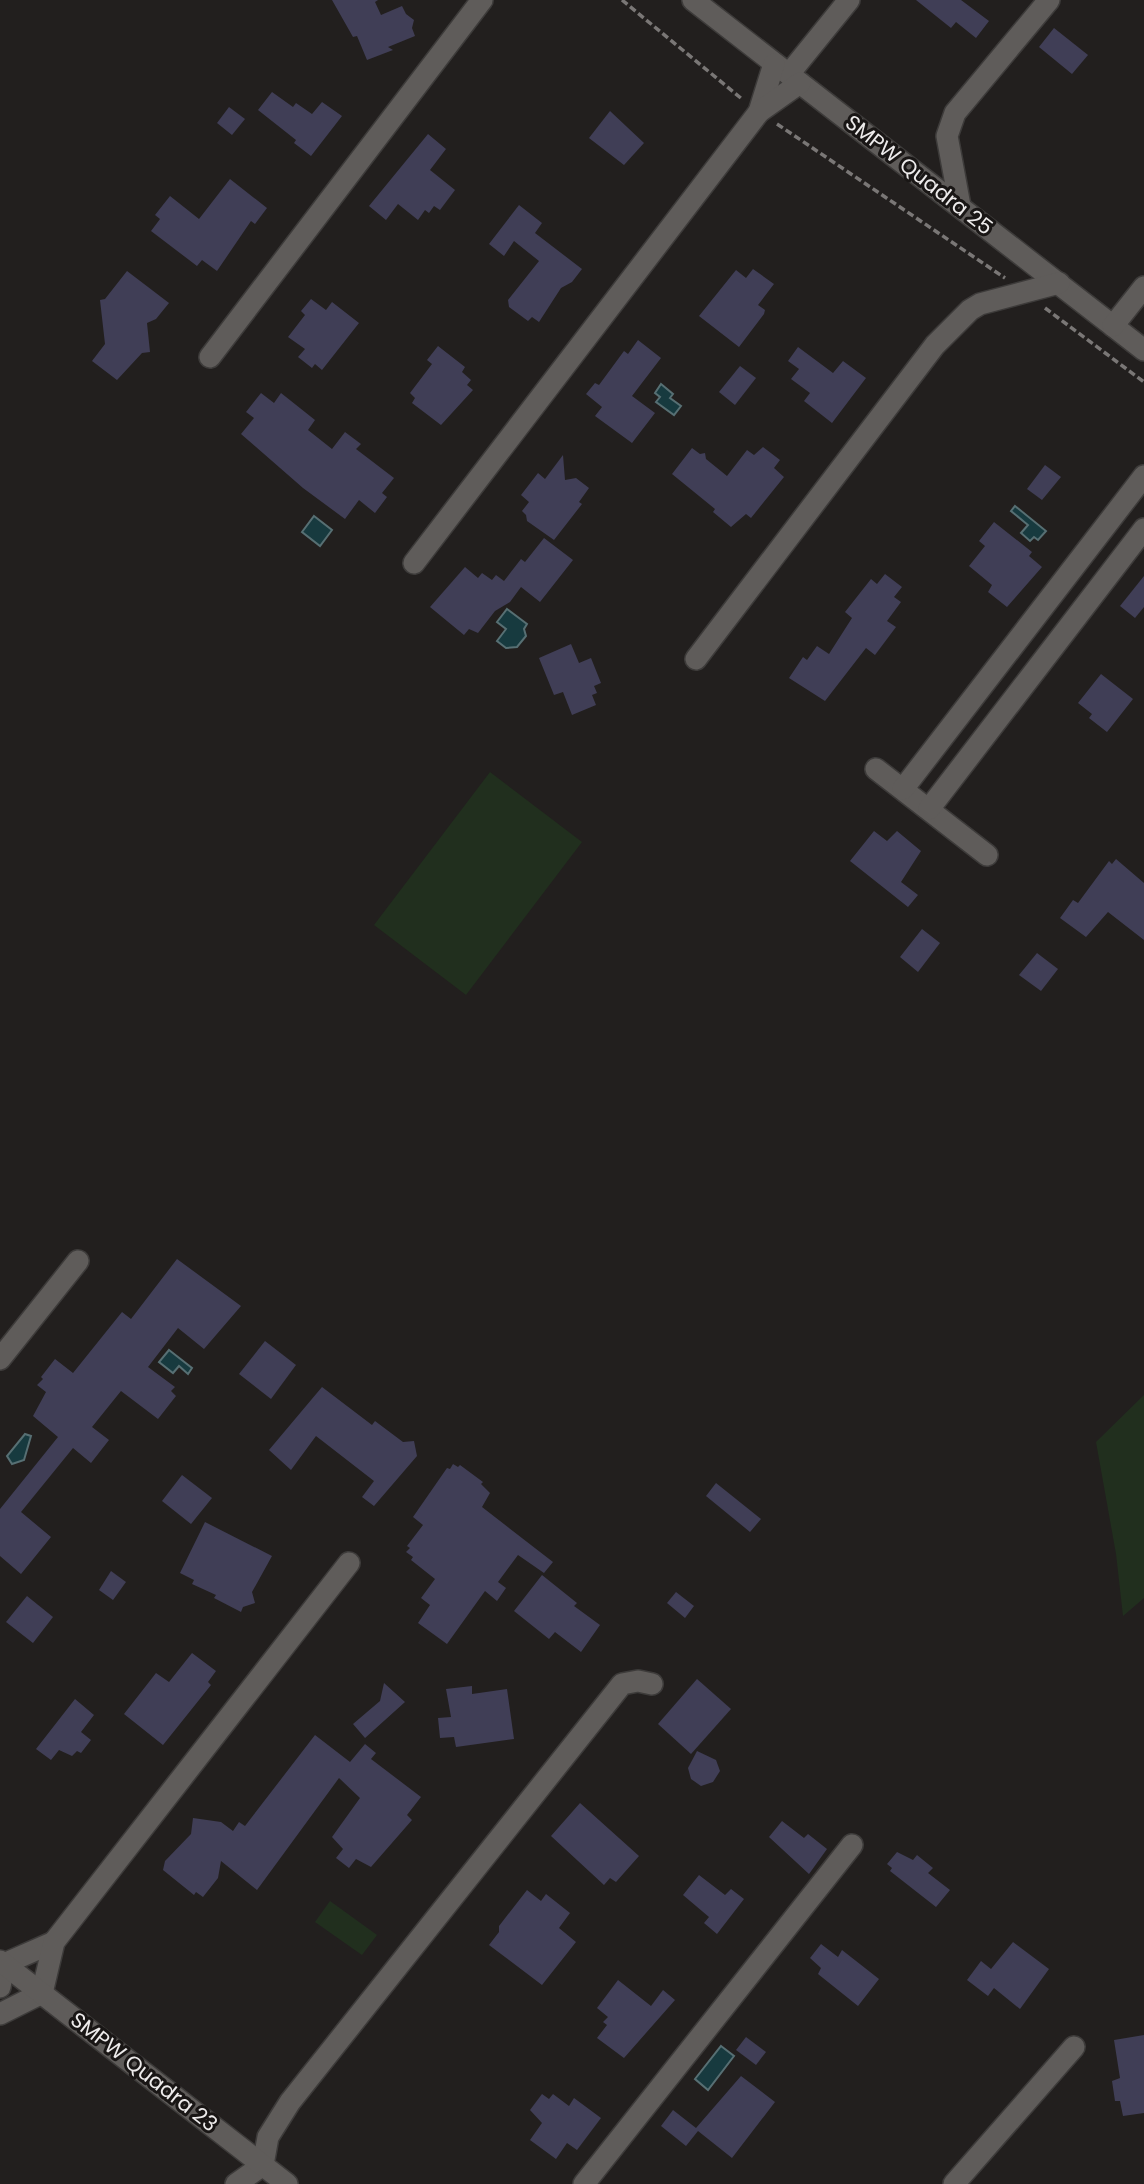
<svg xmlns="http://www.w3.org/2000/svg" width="1144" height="2184" viewBox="0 0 1144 2184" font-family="Poppins,sans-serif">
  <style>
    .green { fill: #212f1e }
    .water { fill: #173a3f; stroke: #576f73; stroke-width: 2 }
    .building { fill: #403e56 }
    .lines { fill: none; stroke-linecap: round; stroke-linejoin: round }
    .minor-casing { stroke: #3d3b3a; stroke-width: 24 }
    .tertiary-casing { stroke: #3d3b3a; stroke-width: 24 }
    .path { stroke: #7a7776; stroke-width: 3.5; stroke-dasharray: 7 3.5; stroke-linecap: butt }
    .minor { stroke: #5f5c5a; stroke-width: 21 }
    .tertiary { stroke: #5f5c5a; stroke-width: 21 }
    .labels { text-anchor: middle; stroke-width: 6; stroke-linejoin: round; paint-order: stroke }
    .street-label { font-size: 21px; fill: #edebeb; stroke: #191615 }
  </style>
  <rect width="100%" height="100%" fill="#221f1e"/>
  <g class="green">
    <path d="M490,772l92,70 -116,153 -92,-70z"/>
    <path d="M1144,1395v203l-21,18 -7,-62 -20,-112z"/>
    <path d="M330,1901l47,34 -15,20 -47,-33z"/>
  </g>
  <g class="water">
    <path d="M661,384l12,10 -3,4 11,8 -7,9 -18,-13 4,-5 -5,-4z"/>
    <path d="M1015,506l31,25 -8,9 -4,-3 -4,4 -9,-8 7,-8 -17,-14z"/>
    <path d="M314,516l18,14 -12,16 -18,-14z"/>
    <path d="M507,609l20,15 -3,5 2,7 -9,11 -11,1 -9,-7 9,-12 -9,-7z"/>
    <path d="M169,1350l23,18 -4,6 -9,-8 -6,7 -14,-11z"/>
    <path d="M25,1434l6,2 -7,24 -12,4 -5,-8z"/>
    <path d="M721,2046l13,10 -26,34 -13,-11z"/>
  </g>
  <g class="building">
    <path d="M332,0h46l-3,2 6,13 21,-9 4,8 8,6 -2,8 3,8 -27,11 5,3 -26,10 -10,-24 -4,1z"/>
    <path d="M916,0h45l28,21 -13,17 -20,-16 -5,6z"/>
    <path d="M1054,28l34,27 -16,19 -33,-27z"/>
    <path d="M272,92l21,15 3,-4 16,11 10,-12 20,14 -31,40 -17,-13 2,-3 -38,-30z"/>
    <path d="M229,107l16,12 -13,16 -15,-12z"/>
    <path d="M610,111l34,32 -20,22 -35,-27z"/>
    <path d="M428,134l18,15 -16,21 25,20 -15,20 -6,-4 -5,7 -4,-3 -7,10 -20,-16 -12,16 -17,-14z"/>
    <path d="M230,179l37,29 -12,16 -4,-3 -34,50 -15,-11 -5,6 -46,-35 9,-12 -5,-4 15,-19 29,23z"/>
    <path d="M519,205l23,18 -7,10 47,36 -10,13 -11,6 -22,34 -7,-5 -4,4 -19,-14 -1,-7 31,-39 -25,-20 -10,15 -15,-12z"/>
    <path d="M753,269l21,15 -16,21 7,5 -1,4 -25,33 -40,-31 37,-46 10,8z"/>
    <path d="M127,271l42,32 -13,16 -9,4 3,29 -8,1 -25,27 -25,-19 13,-17 -5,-44 5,-1z"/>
    <path d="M311,299l15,11 6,-8 27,21 -37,47 -7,-6 -3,4 -14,-11 7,-8 -17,-12 17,-22 -4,-4z"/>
    <path d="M638,340l23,18 -29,38 23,17 -23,30 -37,-27 7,-9 -16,-13 9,-11 4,2 25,-34 4,3z"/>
    <path d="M438,346l27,21 -3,5 9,8 -4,5 6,5 -32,35 -29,-22 3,-5 -5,-5 22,-29 -5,-4z"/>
    <path d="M798,347l35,26 10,-12 23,17 -34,45 -28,-22 6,-8 -19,-14 8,-10 -11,-8z"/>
    <path d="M740,366l16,12 -21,27 -16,-13z"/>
    <path d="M261,393l13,10 7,-10 34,27 -7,10 24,19 13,-17 16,12 -5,5 38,29 -12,15 5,4 -12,16 -16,-13 -14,19 -42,-31 -62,-54 13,-16 -8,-6z"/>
    <path d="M763,447l17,13 -6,8 10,9 -33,41 -5,-4 -15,13 -18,-15 2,-3 -43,-35 20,-26 8,6 5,-1 1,6 21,17 20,-26 7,5z"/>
    <path d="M563,455l2,25 11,-2 13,10 -10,14 3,2 -28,36 -27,-19 -1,-6 -4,-4 7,-9 -8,-7 17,-22 7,6z"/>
    <path d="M1045,465l16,12 -19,23 -15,-11z"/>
    <path d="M994,522l38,30 -3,4 13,11 -35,40 -19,-15 4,-7 -23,-19 16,-20 -6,-5z"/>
    <path d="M544,538l29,22 -33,42 -19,-15 -11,15 -15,9 -17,22 -9,-4 -5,6 -34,-28 35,-40 13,11 4,-5 10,7 4,-5 8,6 17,-22 4,3z"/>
    <path d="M885,574l17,13 -8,10 7,5 -14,19 9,6 -21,28 -9,-7 -41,53 -36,-23 14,-21 4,3 10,-14 12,8 23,-36 -7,-6 26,-33 6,5z"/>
    <path d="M1144,576v31l-9,11 -15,-12z"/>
    <path d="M571,644l8,19 12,-5 10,25 -7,3 3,7 -5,2 4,10 -24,10 -9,-23 -9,3 -15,-37z"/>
    <path d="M1101,674l32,25 -26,33 -18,-14 3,-4 -14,-11z"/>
    <path d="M874,831l13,10 10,-10 24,20 -20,31 17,13 -10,12 -58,-46z"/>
    <path d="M1116,859l28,24v57l-36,-28 -22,25 -26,-19 13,-18 5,3 31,-42 3,3z"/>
    <path d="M922,929l18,14 -22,29 -18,-15z"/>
    <path d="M1037,953l21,16 -17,22 -22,-16z"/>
    <path d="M177,1259l64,47 -37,43 -26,-21 -30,39 27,20 -4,4 5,5 -18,23 -37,-28 -29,36 17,13 -18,23 -18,-15 -52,64 30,25 -30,37 -21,-18v-47l58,-72 -25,-21 13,-24 -9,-7 6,-6 -2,-2 14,-18 18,14 49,-61 9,7z"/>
    <path d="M265,1341l31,24 -25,34 -32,-25z"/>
    <path d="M322,1387l50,38 3,-4 28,21 11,-1 3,15 -43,50 -12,-9 12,-16 -58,-45 -25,34 -22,-20z"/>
    <path d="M453,1464l5,3 2,-2 23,17 -2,2 9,9 -8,14 71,55 -9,11 -26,-18 -20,27 8,6 -9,13 -12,-10 -38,53 -29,-21 12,-18 -9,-7 14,-19 -24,-19 2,-3 -7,-5 4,-4 -3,-2 16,-21 -10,-8 34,-49 3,1z"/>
    <path d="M182,1475l30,23 -21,26 -29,-23z"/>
    <path d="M716,1483l45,36 -11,13 -44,-36z"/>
    <path d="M205,1522l67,34 -20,36 3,11 -12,4 -2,5 -27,-14 2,-3 -24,-11 2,-4 -14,-7z"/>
    <path d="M111,1571l15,11 -13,18 -14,-10z"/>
    <path d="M542,1575l35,28 -3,3 26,19 -19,27 -26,-20 -6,7 -35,-28z"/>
    <path d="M676,1592l18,14 -9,12 -18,-15z"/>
    <path d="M27,1596l26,21 -20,26 -27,-21z"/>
    <path d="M192,1653l24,18 -8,11 3,3 -48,60 -39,-31 32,-41 13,9z"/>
    <path d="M697,1679l34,30 -40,45 -33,-30z"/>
    <path d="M384,1683l21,19 -40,36 -12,-14 27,-23z"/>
    <path d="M472,1686v8l35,-5 7,50 -58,8 -2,-10 -14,1 -2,-20 13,-1 -5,-28z"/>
    <path d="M75,1699l19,16 -13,17 10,8 -10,13 -4,-2 -5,5 -13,-6 -8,10 -15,-11z"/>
    <path d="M315,1735l35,27 15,-18 11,9 -5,6 50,38 -14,18 5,5 -41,47 -15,-8 -7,9 -13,-10 7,-9 -11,-12 28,-39 -21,-20 -82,112 -36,-29 -3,17 -15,19 -7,-5 -2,3 -31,-25 2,-9 26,-27 2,-16 28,4 12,9 6,-9 6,4z"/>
    <path d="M697,1751l19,9 4,11 -7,11 -12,4 -10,-7 -3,-11z"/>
    <path d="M580,1803l59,53 -23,26 -6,-4 -6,7 -53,-49z"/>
    <path d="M782,1821l22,17 4,-4 19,15 -18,25 -40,-37z"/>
    <path d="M897,1852l16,8 4,-5 16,13 -5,5 22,17 -14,17 -46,-36 2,-3 -5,-4z"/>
    <path d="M699,1875l26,20 6,-6 13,10 -27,35 -13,-11 5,-6 -26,-22z"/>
    <path d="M527,1890l14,11 5,-7 24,19 -11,15 17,14 -34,43 -53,-40 10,-13v-6z"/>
    <path d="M1013,1942l36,27 -29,40 -26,-21 -6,8 -21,-16 14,-19 10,8z"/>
    <path d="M821,1944l17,13 4,-7 37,29 -21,27 -40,-32 3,-6 -11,-10z"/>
    <path d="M618,1980l33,26 12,-16 12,10 -51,58 -27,-20 10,-13 -4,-3 5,-5 -11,-9z"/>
    <path d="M1144,2035v78l-21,3 -3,-15h-5l-3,-20 8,-3 -6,-38z"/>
    <path d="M746,2037l20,15 -10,13 -20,-15z"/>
    <path d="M741,2076l34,26 -43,56 -34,-27 -12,15 -25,-20 12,-16 23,18z"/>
    <path d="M542,2094l7,5 4,-5 16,12 5,-8 27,20 -24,32 -10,-7 -11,16 -26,-19 12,-17 -12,-13z"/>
  </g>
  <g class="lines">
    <g class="minor-casing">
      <g id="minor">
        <path d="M693,0l451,350"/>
        <path d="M789,74l60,-74"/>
        <path d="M759,112l15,-48"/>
        <path d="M960,206l-13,-70 8,-23 94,-113"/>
        <path d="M1113,326l31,-39"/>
        <path d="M210,357l272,-357"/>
        <path d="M414,563l345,-451 41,-29"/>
        <path d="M696,659l239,-314 35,-35 10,-6 79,-21"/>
        <path d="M876,769l111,86"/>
        <path d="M903,789l241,-313"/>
        <path d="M929,809l215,-280"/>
        <path d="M0,1359l78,-98"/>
        <path d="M0,1987l4,-23 50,-22"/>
        <path d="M0,2014l42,-21 12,-51 295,-379"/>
        <path d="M236,2184l27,-19 5,-28 22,-35 332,-418 16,-3 14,3"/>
        <path d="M584,2184l268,-339"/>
        <path d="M954,2184l120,-137"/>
      </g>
    </g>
    <g class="tertiary-casing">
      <path id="tertiary" d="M0,1961l287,223"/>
    </g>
    <g class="path">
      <path d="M622,0l120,99"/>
      <path d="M777,124l228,154"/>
      <path d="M1045,308l99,74"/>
    </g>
    <use href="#minor" class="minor"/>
    <use href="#tertiary" class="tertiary"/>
  </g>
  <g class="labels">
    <g class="street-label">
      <text transform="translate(919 175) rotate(38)" y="7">SMPW Quadra 25</text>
      <text transform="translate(144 2072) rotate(38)" y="7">SMPW Quadra 23</text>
    </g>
  </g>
</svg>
